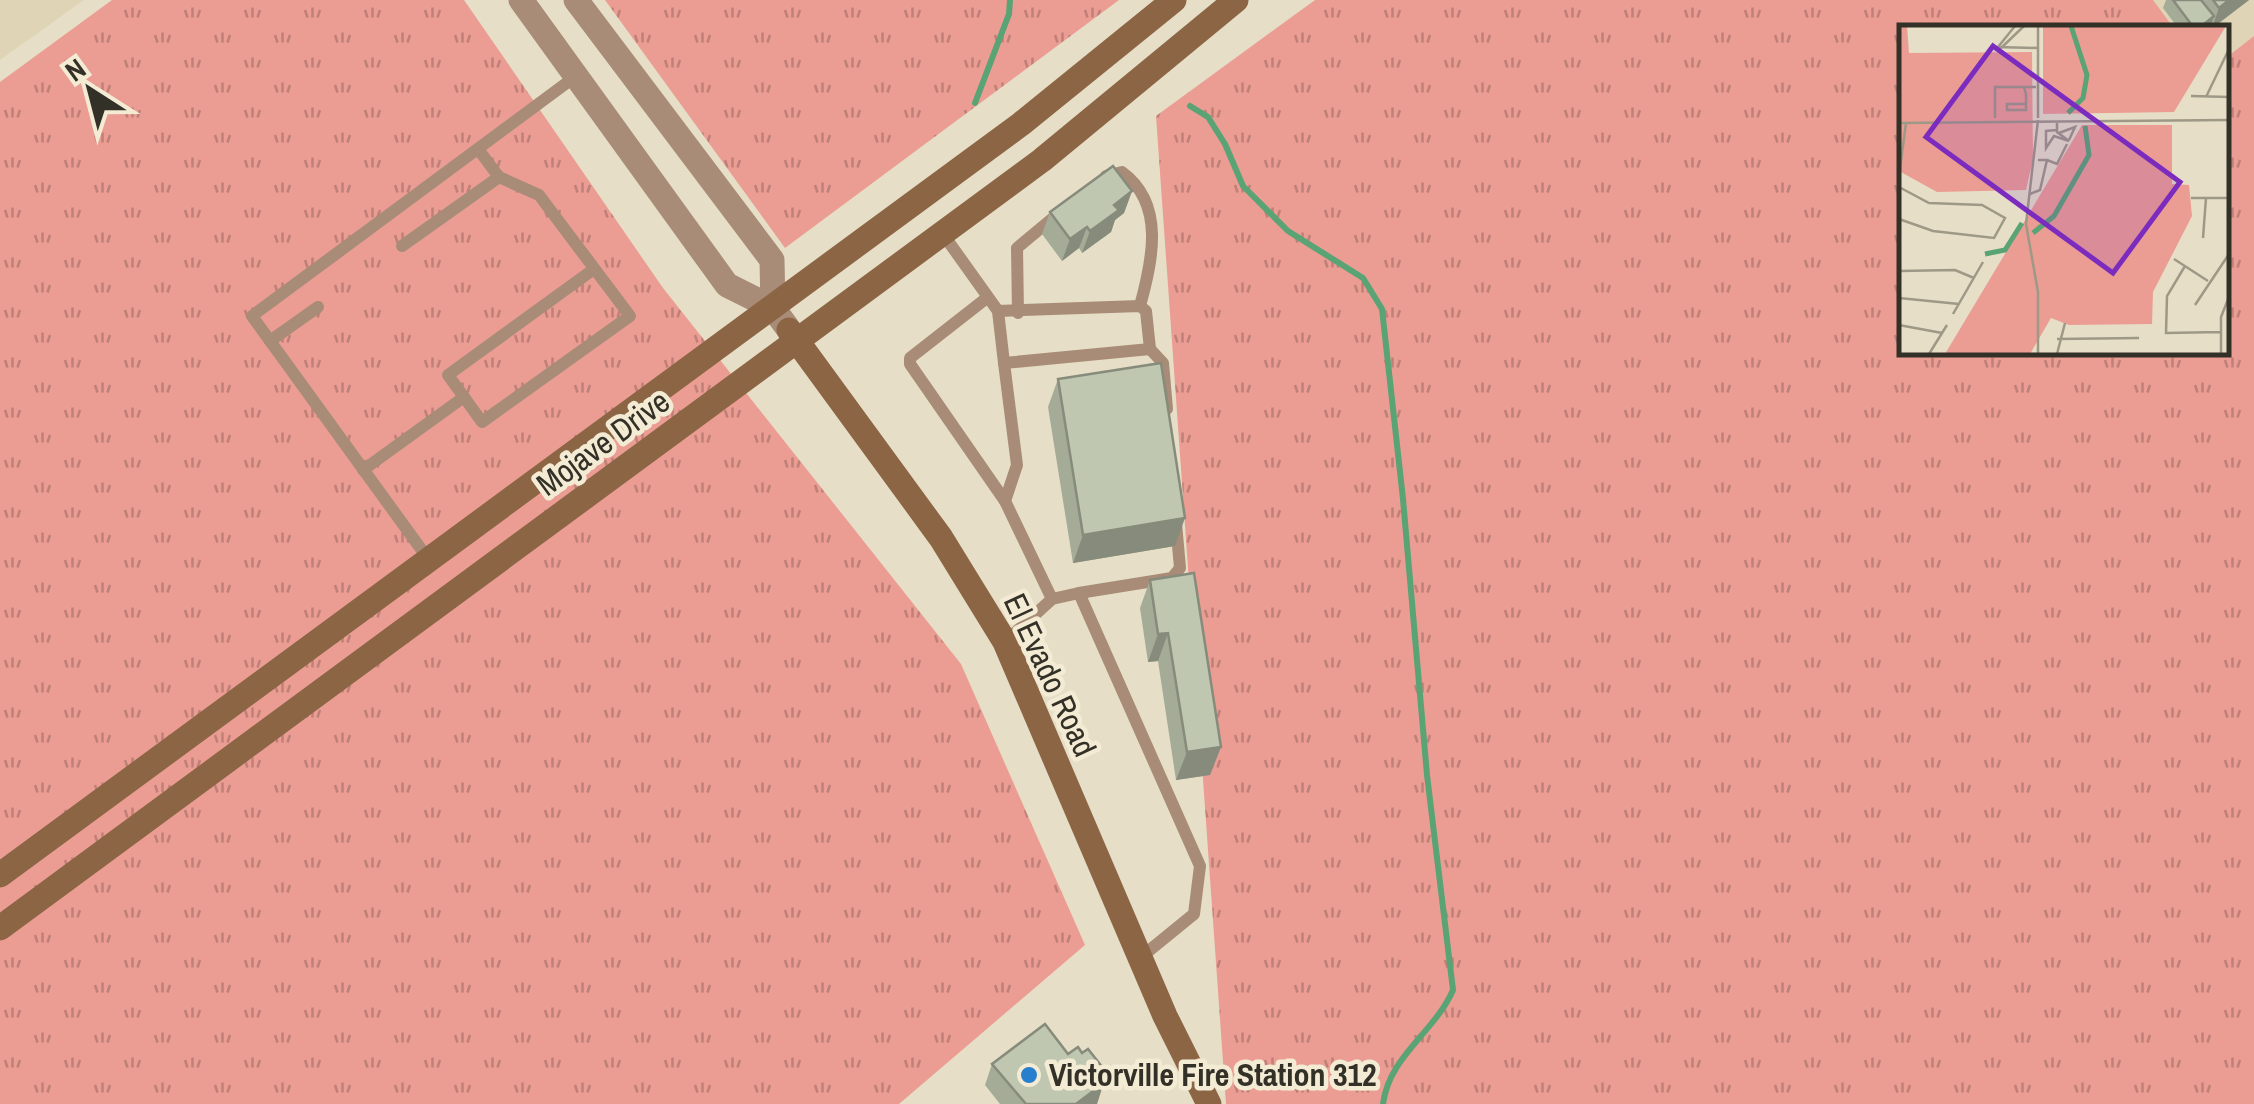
<svg xmlns="http://www.w3.org/2000/svg" width="2254" height="1104" viewBox="0 0 2254 1104" font-family="'Archivo Narrow',sans-serif">
  <style>
    .built { fill: #dfd4b5 }
    .grass { fill: url(#grass-tufts) }
    .lines { fill: none; stroke-linecap: round; stroke-linejoin: round }
    .stream { stroke: #5aa375; stroke-width: 6 }
    .service { stroke: #a88c77; stroke-width: 12 }
    .tertiary { stroke: #a88c77; stroke-width: 25 }
    .secondary { stroke: #8c6545; stroke-width: 25 }
    .wall { fill: #a4ab97 }
    .shaded-wall { fill: #868b7b }
    .building { fill: #bfc7b0; stroke: #868b7b; stroke-width: 2.5 }
    .poi-dot { fill: #287fcd; stroke: #f3ebd3; stroke-width: 4 }
    .labels { text-anchor: middle; stroke-width: 9; stroke-linejoin: round; paint-order: stroke }
    .street-label { font-size: 32px; fill: #333027; stroke: #f3ebd3 }
    .poi-label { font-size: 32px; font-weight: bold; fill: #333027; stroke: #f3ebd3; text-anchor: start }
    .inset-river { fill: none; stroke: #5aa375; stroke-width: 5 }
    .inset-road { fill: none; stroke: #9e9886; stroke-width: 2.5 }
    .view { fill: #7b2cbf; fill-opacity: 0.15; stroke: #7b2cbf; stroke-width: 5 }
    .inset-edge { fill: none; stroke: #333027; stroke-width: 5 }
  </style>
  <defs>
    <pattern id="grass-tufts" width="24" height="20" patternUnits="userSpaceOnUse" patternTransform="scale(2.5)"><rect width="24" height="20" fill="#eb9d93"/><path d="M3 7l-1-3M5 7V3M7 7l1-3M15 17l-1-3M17 17v-4M19 17l1-3" fill="none" stroke="#bf8078"/></pattern>
  </defs>
  <rect width="100%" height="100%" fill="#e6dec6"/>
  <g class="built">
    <path d="M0,0h84l-84,60z"/>
    <path d="M2153,0h101v36l-27,21 -1,-29 -53,-1z"/>
  </g>
  <g class="grass">
    <path d="M112,0h352l199,288 298,376 124,281 -186,159h-899v-1022z"/>
    <path d="M605,0h514l-334,248z"/>
    <path d="M1315,0h838l20,27 -271,1v324h324l1,-295 27,-21v1068h-1028l-70,-988z"/>
  </g>
  <g class="lines">
    <g class="stream">
      <path d="M975,103l34,-89 1,-14"/>
      <path d="M1190,106l18,11 17,27 18,42 45,45 75,47 19,31 21,190 24,276 26,215c-18,42 -64,66 -70,114"/>
    </g>
    <g class="service">
      <path d="M478,149l21,28 40,18 91,121 -148,106 -34,-47 146,-106"/>
      <path d="M1106,176l16,-4c44,32 30,90 18,134"/>
      <path d="M943,234l55,77 142,-5 6,5 4,38 -146,14 13,102 -12,36 -95,-137v-6l78,-61"/>
      <path d="M402,246l97,-69"/>
      <path d="M998,311l6,52"/>
      <path d="M1018,313l-1,-65 42,-35"/>
      <path d="M270,341l48,-34"/>
      <path d="M1150,349l13,14 4,46"/>
      <path d="M363,470l101,-73"/>
      <path d="M1005,501l47,98"/>
      <path d="M429,560l-177,-244 324,-240"/>
      <path d="M1079,593l93,-15 8,-10 -4,-45"/>
      <path d="M1005,642l47,-43 27,-6 121,273 -6,48 -54,44"/>
    </g>
    <g class="tertiary">
      <path d="M521,0l206,285 46,23 14,19"/>
      <path d="M576,0l196,260 1,48"/>
    </g>
    <g class="secondary">
      <path d="M789,330l152,208 64,104 160,374 44,88"/>
      <path d="M0,875l1021,-751 153,-124"/>
      <path d="M0,928l1042,-768 194,-160"/>
    </g>
  </g>
  <g class="wall">
    <path d="M2166,0h83l-36,28h-35l-15,-20z"/>
    <path d="M1132,191l-8,22 -9,7 -4,12 -29,21 -3,-5 -17,13 -20,-27 8,-22z"/>
    <path d="M1058,379l117,167 -102,17 -25,-156z"/>
    <path d="M1150,580l71,167 -11,28 -34,5 -18,-119 -10,1 -8,-54z"/>
    <path d="M1082,1053l25,20 -11,31h-96l-15,-19 7,-21z"/>
  </g>
  <g class="shaded-wall">
    <path d="M2229,0h20l-37,28 7,-20z"/>
    <path d="M2214,16l-4,12h-11z"/>
    <path d="M1132,191l-8,22 -9,7 -4,12 -29,21 8,-22 24,-26z"/>
    <path d="M1087,227l-8,21 -17,13 8,-22z"/>
    <path d="M1185,518l-10,28 -102,17 10,-28z"/>
    <path d="M1168,633l-10,28 -10,1 10,-28z"/>
    <path d="M1221,747l-11,28 -34,5 11,-28z"/>
    <path d="M1107,1073l-10,31h-21l25,-26z"/>
  </g>
  <g class="building">
    <path d="M2173,0h28l13,16 -15,12h-5z"/>
    <path d="M2213,0h16l-10,8z"/>
    <path d="M1113,166l19,25 -18,14 5,5 -29,21 -3,-4 -17,12 -20,-27z"/>
    <path d="M1161,363l24,155 -102,17 -25,-156z"/>
    <path d="M1194,573l27,174 -34,5 -19,-119 -10,1 -8,-54z"/>
    <path d="M1045,1024l23,30 10,-7 4,6 6,-4 19,24 -6,5 4,4 -29,22h-50l-34,-40z"/>
  </g>
  <circle class="poi-dot" cx="1029" cy="1075" r="10"/>
  <g class="labels">
    <g class="street-label">
      <text transform="translate(603 443) rotate(-36)" y="11">Mojave Drive</text>
      <text transform="translate(1050 675) rotate(65)" y="11">El Evado Road</text>
    </g>
    <g class="poi-label">
      <text x="1049" y="1086">Victorville Fire Station 312</text>
    </g>
  </g>
  <g transform="translate(1899 25)">
    <rect width="330" height="330" fill="#e6dec6"/>
    <path d="M0,1h8l2,27 123,-1 1,107 -7,31 -89,2 -38,-21zM144,1h183l-52,86 -131,2zM183,100h90v59l17,1 3,31 -39,76 -1,32 -83,1 -18,-7 -21,36h-85z" fill="#eb9d93"/>
    <path class="inset-river" d="M169,88l15,-15 4,-23 -16,-49M134,208l21,-17 35,-61 -4,-29M86,229l20,-4 17,-27"/>
    <path class="inset-road" d="M116,1l-17,21 40,1M139,1v92M101,24l24,-23M125,62l2,7v16h-19v-6h19M292,71l38,1M307,72l23,-48M96,93v-31h41M0,98l330,-3M158,105l-11,1v17l8,-12 15,5 -12,-9v-10M160,108l16,-6 -6,13M330,109v32M148,135l10,4 10,-20M0,151l7,-53M0,162l30,16 53,2 23,13 -11,20 -61,-7 -34,-12M131,169l10,-4 7,-30h-9M292,173h38M304,213l3,-40M275,234l34,22M286,241l-18,30 -1,37 55,-1M0,246l56,-1 19,8M0,273l60,6M296,280l34,-51M54,289l30,-52M0,300l43,8M158,314l82,-1M30,329l18,-29M139,329v-62l-12,-68 12,-104M158,329l8,-31M322,329v-37l8,-20"/>
    <path class="view" d="M94,21l187,136 -67,91 -187,-136z"/>
    <rect width="330" height="330" class="inset-edge"/>
  </g>
  <g transform="translate(90 90) rotate(324)" stroke="#f3ebd3" stroke-width="8" paint-order="stroke">
  <path d="M0-8L18 38L0 25L-18 38Z" fill="#333027"/>
  <text y="-15" font-size="28" font-weight="bold" text-anchor="middle" fill="#333027">N</text>
  </g>
</svg>
